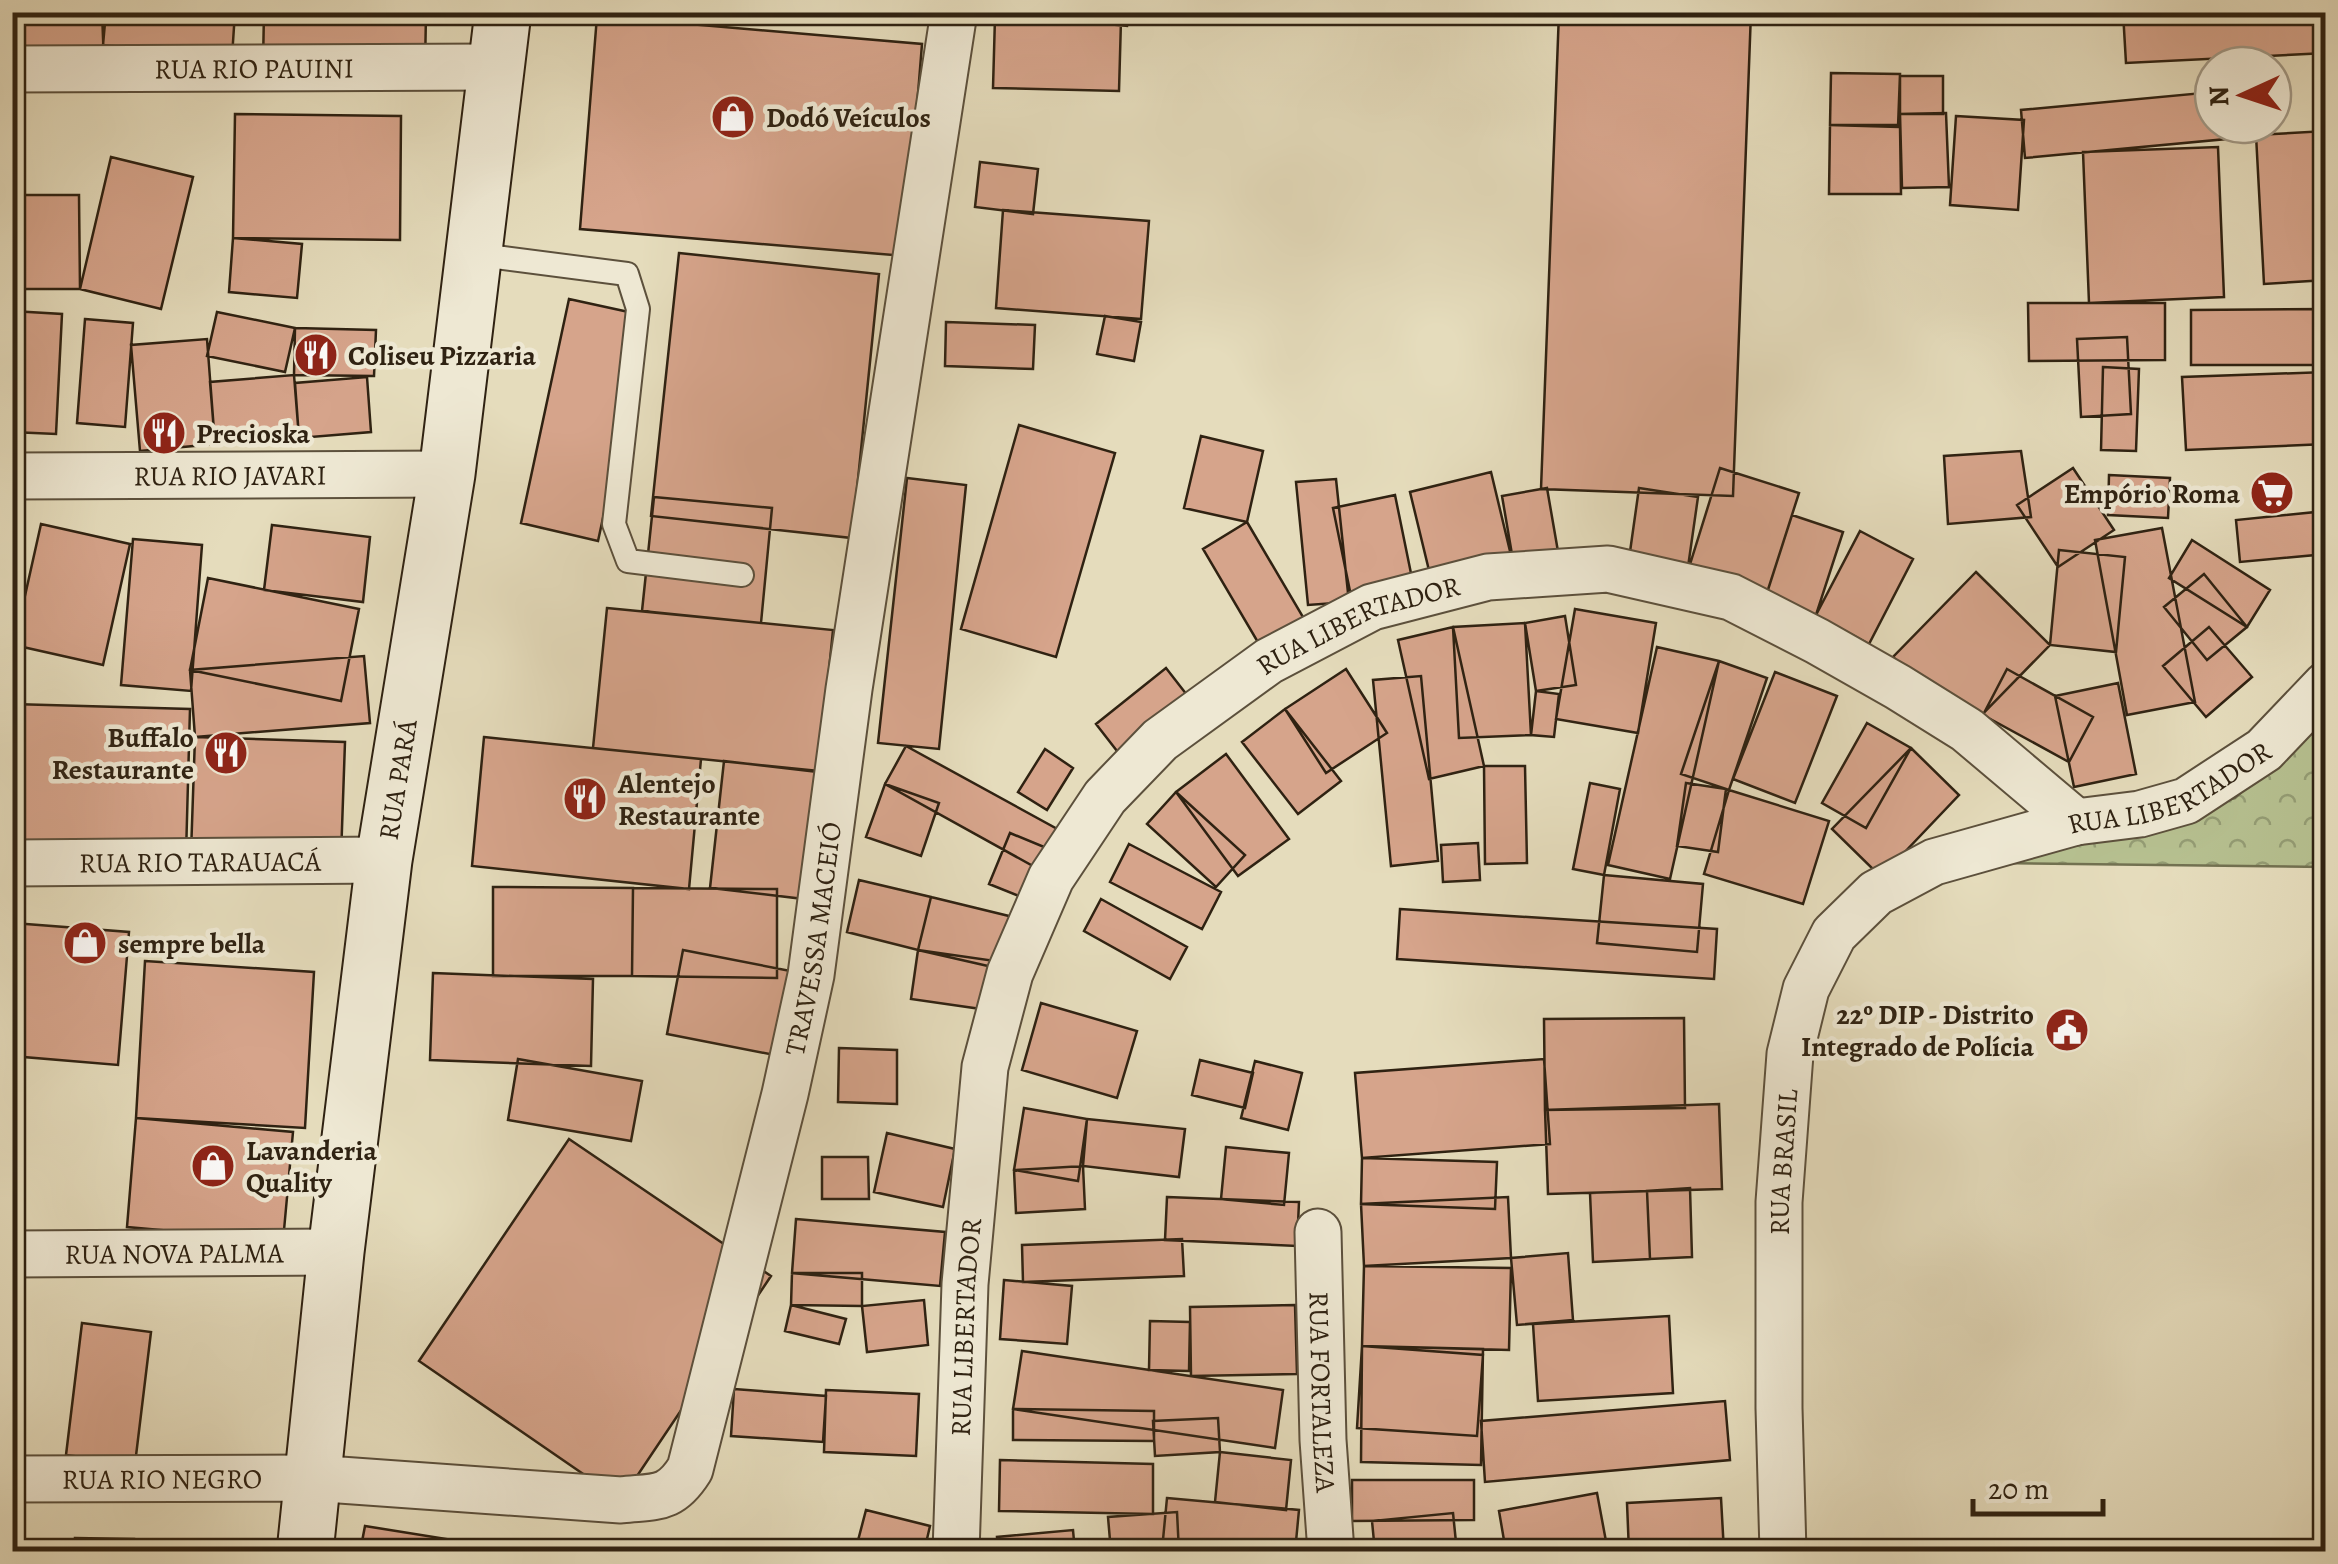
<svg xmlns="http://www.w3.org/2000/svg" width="2338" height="1564" font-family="Alegreya,serif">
<defs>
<pattern id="forest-crowns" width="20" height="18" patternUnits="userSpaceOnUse" patternTransform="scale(2.5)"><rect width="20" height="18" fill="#b6c090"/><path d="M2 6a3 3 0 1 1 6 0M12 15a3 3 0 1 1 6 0" fill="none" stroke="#949c74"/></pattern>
</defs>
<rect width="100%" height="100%" fill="#e5dcbc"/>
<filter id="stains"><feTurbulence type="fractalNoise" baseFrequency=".002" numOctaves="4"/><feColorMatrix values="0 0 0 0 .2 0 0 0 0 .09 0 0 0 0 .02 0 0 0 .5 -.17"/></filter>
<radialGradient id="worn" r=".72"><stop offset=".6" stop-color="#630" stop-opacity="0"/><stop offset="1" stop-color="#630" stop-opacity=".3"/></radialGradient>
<path fill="url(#forest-crowns)" stroke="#727151" stroke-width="2.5" d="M2325,714V867L1996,863L2235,798Z"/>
<path fill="#d6a48b" stroke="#2f2212" stroke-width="2.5" d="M12,12H102L104,63L12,66Z
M106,12H235L232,57L103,45Z
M264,12L426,13L425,68L263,64Z
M996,12H1043V18L995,17Z
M1043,12H1128L1127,26L1043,18Z
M1559,12H1751L1733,496L1541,489Z
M2123,12H2326V53L2126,63Z
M597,16L922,44L905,256L580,229Z
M995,17L1121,20L1119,91L993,88Z
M1831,73L1900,74L1898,127L1830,125Z
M1900,76H1943V114H1900Z
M2213,92V125H2236L2237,138L2025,158L2021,110Z
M1946,113L1949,187L1902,188L1900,114Z
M235,114L401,116L400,240L233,238Z
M1956,116L2024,120L2018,210L1950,205Z
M1830,125H1900L1901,194H1829Z
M2326,131V280L2264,284L2256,135Z
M2218,147L2224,297L2089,303L2083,152Z
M111,157L193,177L161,309L80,289Z
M980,162L1038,169L1033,214L975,207Z
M12,195H79L80,289H12Z
M1003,210L1149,221L1141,319L996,308Z
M233,238L302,244L297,298L229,292Z
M679,253L879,274L852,538L651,516Z
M569,299L647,316L598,541L521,523Z
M2028,303H2165V360L2029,361Z
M2326,309V365H2191V310Z
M12,311L62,314L56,434L12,432Z
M217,312L295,328L285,372L207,356Z
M1105,316L1141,322L1134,361L1097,354Z
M85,319L133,323L125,427L77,423Z
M946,322L1035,325L1033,369L945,366Z
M295,328L376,330L374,376L294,375Z
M2127,337L2131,414L2081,417L2077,339Z
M207,339L215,444L140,451L131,345Z
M2103,367L2139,369L2136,451L2101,450Z
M2326,372V444L2186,450L2182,377Z
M294,375L299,438L215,444L210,382Z
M367,377L371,432L299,438L295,383Z
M1019,425L1115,453L1056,657L961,629Z
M1201,436L1263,451L1247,522L1184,508Z
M2021,451L2031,517L1948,524L1944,456Z
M1720,468L1799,493L1765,599L1687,574Z
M2073,468L2114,530L2058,567L2017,505Z
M1491,472L1515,572L1434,591L1410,492Z
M2109,475L2170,478L2168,518L2108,515Z
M907,478L966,485L939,749L878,743Z
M1336,479L1349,602L1308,605L1296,482Z
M1547,488L1560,563L1515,572L1502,496Z
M1639,488L1698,497L1687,574L1628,566Z
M1395,495L1414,588L1352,601L1333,508Z
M654,497L772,508L761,623L642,611Z
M2326,511V554L2240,562L2236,520Z
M1792,515L1843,532L1816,615L1765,599Z
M1247,522L1313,634L1269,661L1203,549Z
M41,524L130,544L103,665L14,645Z
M272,525L370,537L363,602L264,590Z
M2162,528L2195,702L2127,715L2095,540Z
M1860,531L1913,559L1869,644L1816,615Z
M133,539L202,545L191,691L121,685Z
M2192,540L2270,590L2247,627L2169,578Z
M2059,550L2125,557L2116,652L2050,645Z
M1976,572L2050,645L1967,730L1893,657Z
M2204,574L2247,627L2207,660L2164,607Z
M208,578L359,609L341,701L190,670Z
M607,608L833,630L819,771L593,748Z
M1575,609L1656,623L1638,733L1556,719Z
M1565,616L1576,685L1536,691L1525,623Z
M1525,623L1531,735L1459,738L1453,627Z
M1453,627L1484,766L1429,779L1398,640Z
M2209,627L2252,677L2206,717L2163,666Z
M1657,647L1719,661L1670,879L1608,865Z
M364,656L370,723L195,737L190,670Z
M1719,661L1767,678L1729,790L1681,774Z
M1166,668L1194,704L1124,760L1096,724Z
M1346,669L1387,733L1326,773L1285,709Z
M2007,669L2093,717L2069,762L1983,715Z
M1775,672L1837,696L1795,803L1733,779Z
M1421,676L1438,861L1391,866L1373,680Z
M2118,683L2136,774L2074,787L2055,696Z
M1536,691L1559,694L1554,737L1531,735Z
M12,704L190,709L186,855L12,851Z
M1285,709L1341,781L1298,814L1242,742Z
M1867,723L1911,748L1866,828L1822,803Z
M195,737L345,742L341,857L191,853Z
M484,737L701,759L689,889L472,866Z
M906,746L1081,842L1060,881L885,784Z
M1911,748L1959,795L1881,877L1832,829Z
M1045,749L1073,768L1047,810L1018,792Z
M1226,754L1289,839L1238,876L1176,792Z
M724,761L818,772L804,899L710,888Z
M1484,766H1525L1527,863L1485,864Z
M1590,783L1620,789L1604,875L1573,869Z
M1686,783L1726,789L1718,852L1677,846Z
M885,784L939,803L921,856L866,837Z
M1729,790L1829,821L1803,904L1704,874Z
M1176,792L1245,855L1216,887L1147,824Z
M1010,833L1061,854L1041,905L989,884Z
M1478,843L1480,880L1443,882L1441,845Z
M1129,844L1221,892L1202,929L1110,882Z
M1604,875L1703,884L1697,952L1597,943Z
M859,880L931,897L918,950L847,932Z
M493,887L633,888L632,976H493Z
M633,888L777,889V978L632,976Z
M931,897L1013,917L1001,969L918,950Z
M1101,899L1187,947L1170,979L1084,931Z
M1400,909L1717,929L1714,979L1397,959Z
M13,923L129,932L118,1065L12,1056Z
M683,950L811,975L795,1059L667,1034Z
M918,950L1002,962L995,1011L911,999Z
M145,961L314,972L305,1128L136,1118Z
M433,973L593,979L591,1066L430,1060Z
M1041,1003L1137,1031L1117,1098L1022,1070Z
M1684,1018L1685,1108L1545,1110L1544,1019Z
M839,1048L897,1050V1104L838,1102Z
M518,1059L642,1081L631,1141L508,1120Z
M1544,1059L1550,1144L1362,1158L1355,1073Z
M1200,1060L1253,1073L1245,1108L1192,1095Z
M1255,1061L1302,1073L1288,1130L1241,1118Z
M1719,1104L1722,1189L1548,1194L1545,1110Z
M1024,1108L1087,1119L1078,1181L1014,1170Z
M136,1118L293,1132L283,1241L127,1227Z
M1087,1119L1185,1129L1179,1177L1083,1166Z
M887,1133L955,1149L943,1207L874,1192Z
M569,1139L771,1276L621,1500L419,1361Z
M1226,1147L1289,1153L1284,1205L1221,1199Z
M822,1157H868L869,1199H822Z
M1362,1158L1497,1162L1495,1209L1361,1204Z
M1083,1166L1085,1209L1016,1213L1014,1170Z
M1690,1188L1692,1257L1650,1259L1647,1191Z
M1647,1191L1650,1259L1593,1262L1590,1193Z
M1167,1197L1299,1202L1297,1246L1165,1240Z
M1508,1197L1511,1258L1364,1266L1361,1204Z
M796,1219L945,1232L940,1286L792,1273Z
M1182,1239L1184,1276L1023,1282L1022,1245Z
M1568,1253L1573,1320L1517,1325L1511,1258Z
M1364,1266L1511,1268L1509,1350L1362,1346Z
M792,1273H862V1306L791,1305Z
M1004,1280L1072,1286L1067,1344L1000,1339Z
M924,1300L928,1345L867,1352L862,1306Z
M791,1305L846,1319L839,1344L785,1331Z
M1295,1305L1297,1374L1191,1376L1190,1307Z
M1669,1316L1673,1393L1538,1401L1533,1324Z
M1150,1321L1190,1322L1189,1371L1149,1370Z
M82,1323L151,1332L135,1464L66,1455Z
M12,1324H21L14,1458H12Z
M1362,1346L1483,1349L1481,1465L1361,1462Z
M1362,1346L1483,1355L1477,1436L1357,1428Z
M1022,1351L1283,1390L1275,1448L1013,1409Z
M734,1389L826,1396L823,1442L731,1436Z
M826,1390L919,1394L916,1456L824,1452Z
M1725,1401L1730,1460L1485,1482L1481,1421Z
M1013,1409L1154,1411V1441L1013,1440Z
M1218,1418L1220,1452L1155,1456L1153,1421Z
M1220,1452L1291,1460L1286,1510L1215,1502Z
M1000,1460L1153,1464V1514L999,1511Z
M1352,1480H1474V1520L1352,1521Z
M1597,1493L1608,1552H1506L1499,1511Z
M1167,1498L1299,1510L1295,1552L1162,1550Z
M1721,1498L1724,1552H1629L1627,1503Z
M866,1510L930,1526L924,1552H855Z
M1177,1512L1179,1552H1111L1108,1517Z
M1453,1513L1457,1552H1375L1372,1521Z
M365,1526L527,1552H360Z
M1073,1530L1075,1552H998L997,1537Z
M75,1538L134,1539V1552H75Z
M1202,1546L1293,1551V1552H1202Z"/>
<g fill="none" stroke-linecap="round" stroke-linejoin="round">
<defs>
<path id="lane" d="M473,254L627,274L638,309L614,524L628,561L742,575"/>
<g id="street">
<path id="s1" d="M12,69L495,67"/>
<path id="s2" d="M12,476L447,474"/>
<path id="s3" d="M12,863L384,860"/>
<path id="s4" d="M1318,1232L1323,1440L1331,1552"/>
<path id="s5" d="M12,1254L336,1252"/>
<path id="s6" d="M12,1479L312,1478L621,1500C656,1496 670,1501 690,1469L785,1094L811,975L849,689L954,12"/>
<path id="s7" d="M956,1552L965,1284L985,1067L1010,973L1051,878L1105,797L1160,740L1269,661L1372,607L1488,577L1608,569L1731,597L1817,641L1898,687L1967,730L2076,822"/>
<path id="s8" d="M1783,1552L1779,1408V1202L1790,1054L1806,989L1834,934L1876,893L1934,862L2076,822L2140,814L2186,801L2264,750L2326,685"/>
</g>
<g id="secondary">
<path id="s9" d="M305,1552L336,1252L384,860L447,474L503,12"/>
</g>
</defs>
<use href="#lane" stroke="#5c503c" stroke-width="26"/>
<use href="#street" stroke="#5c503c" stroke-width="49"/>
<use href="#secondary" stroke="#2f2212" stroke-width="59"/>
<use href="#lane" stroke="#eee8d3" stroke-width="22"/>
<use href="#street" stroke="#eee8d3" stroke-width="45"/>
<use href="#secondary" stroke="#eee8d3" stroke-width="55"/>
</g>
<defs>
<symbol id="shop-disc" viewBox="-11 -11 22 22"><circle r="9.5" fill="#8f2418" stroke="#eee8d3"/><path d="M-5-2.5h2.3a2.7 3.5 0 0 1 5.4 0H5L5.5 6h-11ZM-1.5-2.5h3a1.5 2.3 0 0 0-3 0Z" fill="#fff"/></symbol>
<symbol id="restaurant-disc" viewBox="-11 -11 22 22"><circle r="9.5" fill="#8f2418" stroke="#eee8d3"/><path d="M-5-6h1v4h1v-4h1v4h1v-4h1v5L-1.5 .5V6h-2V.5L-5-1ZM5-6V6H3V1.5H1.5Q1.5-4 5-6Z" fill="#fff"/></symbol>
<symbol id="supermarket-disc" viewBox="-11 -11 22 22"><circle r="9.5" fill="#8f2418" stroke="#eee8d3"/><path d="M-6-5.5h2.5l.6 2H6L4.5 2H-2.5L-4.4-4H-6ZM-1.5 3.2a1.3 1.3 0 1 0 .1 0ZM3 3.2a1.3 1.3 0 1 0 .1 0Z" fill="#fff"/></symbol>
<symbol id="civic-disc" viewBox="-11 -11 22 22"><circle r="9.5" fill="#8f2418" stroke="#eee8d3"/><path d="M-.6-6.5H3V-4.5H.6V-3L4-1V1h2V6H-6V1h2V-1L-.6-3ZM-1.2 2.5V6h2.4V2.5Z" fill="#fff"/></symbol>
</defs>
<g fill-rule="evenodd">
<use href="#shop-disc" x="708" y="92" width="50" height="50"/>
<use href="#restaurant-disc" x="291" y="330" width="50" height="50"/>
<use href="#restaurant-disc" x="139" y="408" width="50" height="50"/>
<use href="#supermarket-disc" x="2247" y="468" width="50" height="50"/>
<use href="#restaurant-disc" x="201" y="728" width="50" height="50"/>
<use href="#restaurant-disc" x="560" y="774" width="50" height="50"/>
<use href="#shop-disc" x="60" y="918" width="50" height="50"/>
<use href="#civic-disc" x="2042" y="1005" width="50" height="50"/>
<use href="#shop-disc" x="188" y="1141" width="50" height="50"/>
</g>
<g text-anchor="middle" stroke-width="9" stroke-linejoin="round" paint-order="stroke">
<g font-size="28" fill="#2f2212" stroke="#eee8d3">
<text dy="10" stroke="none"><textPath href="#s1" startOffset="242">RUA RIO PAUINI</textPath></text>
<text dy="10" stroke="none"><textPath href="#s2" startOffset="218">RUA RIO JAVARI</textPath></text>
<text dy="10" stroke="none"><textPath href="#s7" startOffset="1095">RUA LIBERTADOR</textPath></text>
<text dy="10" stroke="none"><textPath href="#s8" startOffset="1000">RUA LIBERTADOR</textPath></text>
<text dy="10" stroke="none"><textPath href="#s9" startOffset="778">RUA PARÁ</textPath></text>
<text dy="10" stroke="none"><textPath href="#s3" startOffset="188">RUA RIO TARAUACÁ</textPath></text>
<text dy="10" stroke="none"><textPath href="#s6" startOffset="1235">TRAVESSA MACEIÓ</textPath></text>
<text dy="10" stroke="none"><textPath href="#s8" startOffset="390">RUA BRASIL</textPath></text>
<text dy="10" stroke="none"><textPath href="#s5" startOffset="162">RUA NOVA PALMA</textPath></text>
<text dy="10" stroke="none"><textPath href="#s7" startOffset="225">RUA LIBERTADOR</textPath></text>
<text dy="10" stroke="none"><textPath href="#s4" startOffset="160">RUA FORTALEZA</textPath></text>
<text dy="10" stroke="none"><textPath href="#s6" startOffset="150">RUA RIO NEGRO</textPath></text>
</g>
<g font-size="28" font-weight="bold" fill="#2f2212" stroke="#eee8d3" text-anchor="start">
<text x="766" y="127">Dodó Veículos</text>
<text x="348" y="365">Coliseu Pizzaria</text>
<text x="196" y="443">Precioska</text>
<text x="2240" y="503" text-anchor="end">Empório Roma</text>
<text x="194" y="747" text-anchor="end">Buffalo<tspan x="194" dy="32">Restaurante</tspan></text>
<text x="618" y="793">Alentejo<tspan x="618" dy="32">Restaurante</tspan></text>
<text x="118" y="953">sempre bella</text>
<text x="2034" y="1024" text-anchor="end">22º DIP - Distrito<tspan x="2034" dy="32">Integrado de Polícia</tspan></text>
<text x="246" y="1160">Lavanderia<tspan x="246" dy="32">Quality</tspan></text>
</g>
</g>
<rect width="2338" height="1564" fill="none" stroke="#e5dcbc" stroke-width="50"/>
<rect x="15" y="15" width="2308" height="1534" fill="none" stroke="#2f2212" stroke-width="5"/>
<rect x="25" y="25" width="2288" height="1514" fill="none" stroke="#2f2212" stroke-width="2.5"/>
<g transform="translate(2243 95) rotate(267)"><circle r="48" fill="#eee8d3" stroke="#a29986" stroke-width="2.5"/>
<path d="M0-8L18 38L0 25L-18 38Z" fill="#8f2418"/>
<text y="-15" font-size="28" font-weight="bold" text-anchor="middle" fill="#2f2212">N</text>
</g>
<path d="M1973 1499v15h130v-15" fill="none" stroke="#2f2212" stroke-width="5"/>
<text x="1988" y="1499" font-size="30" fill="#2f2212" stroke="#eee8d3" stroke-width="8" paint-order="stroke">20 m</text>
<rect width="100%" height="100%" filter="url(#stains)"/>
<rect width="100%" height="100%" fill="url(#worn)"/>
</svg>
